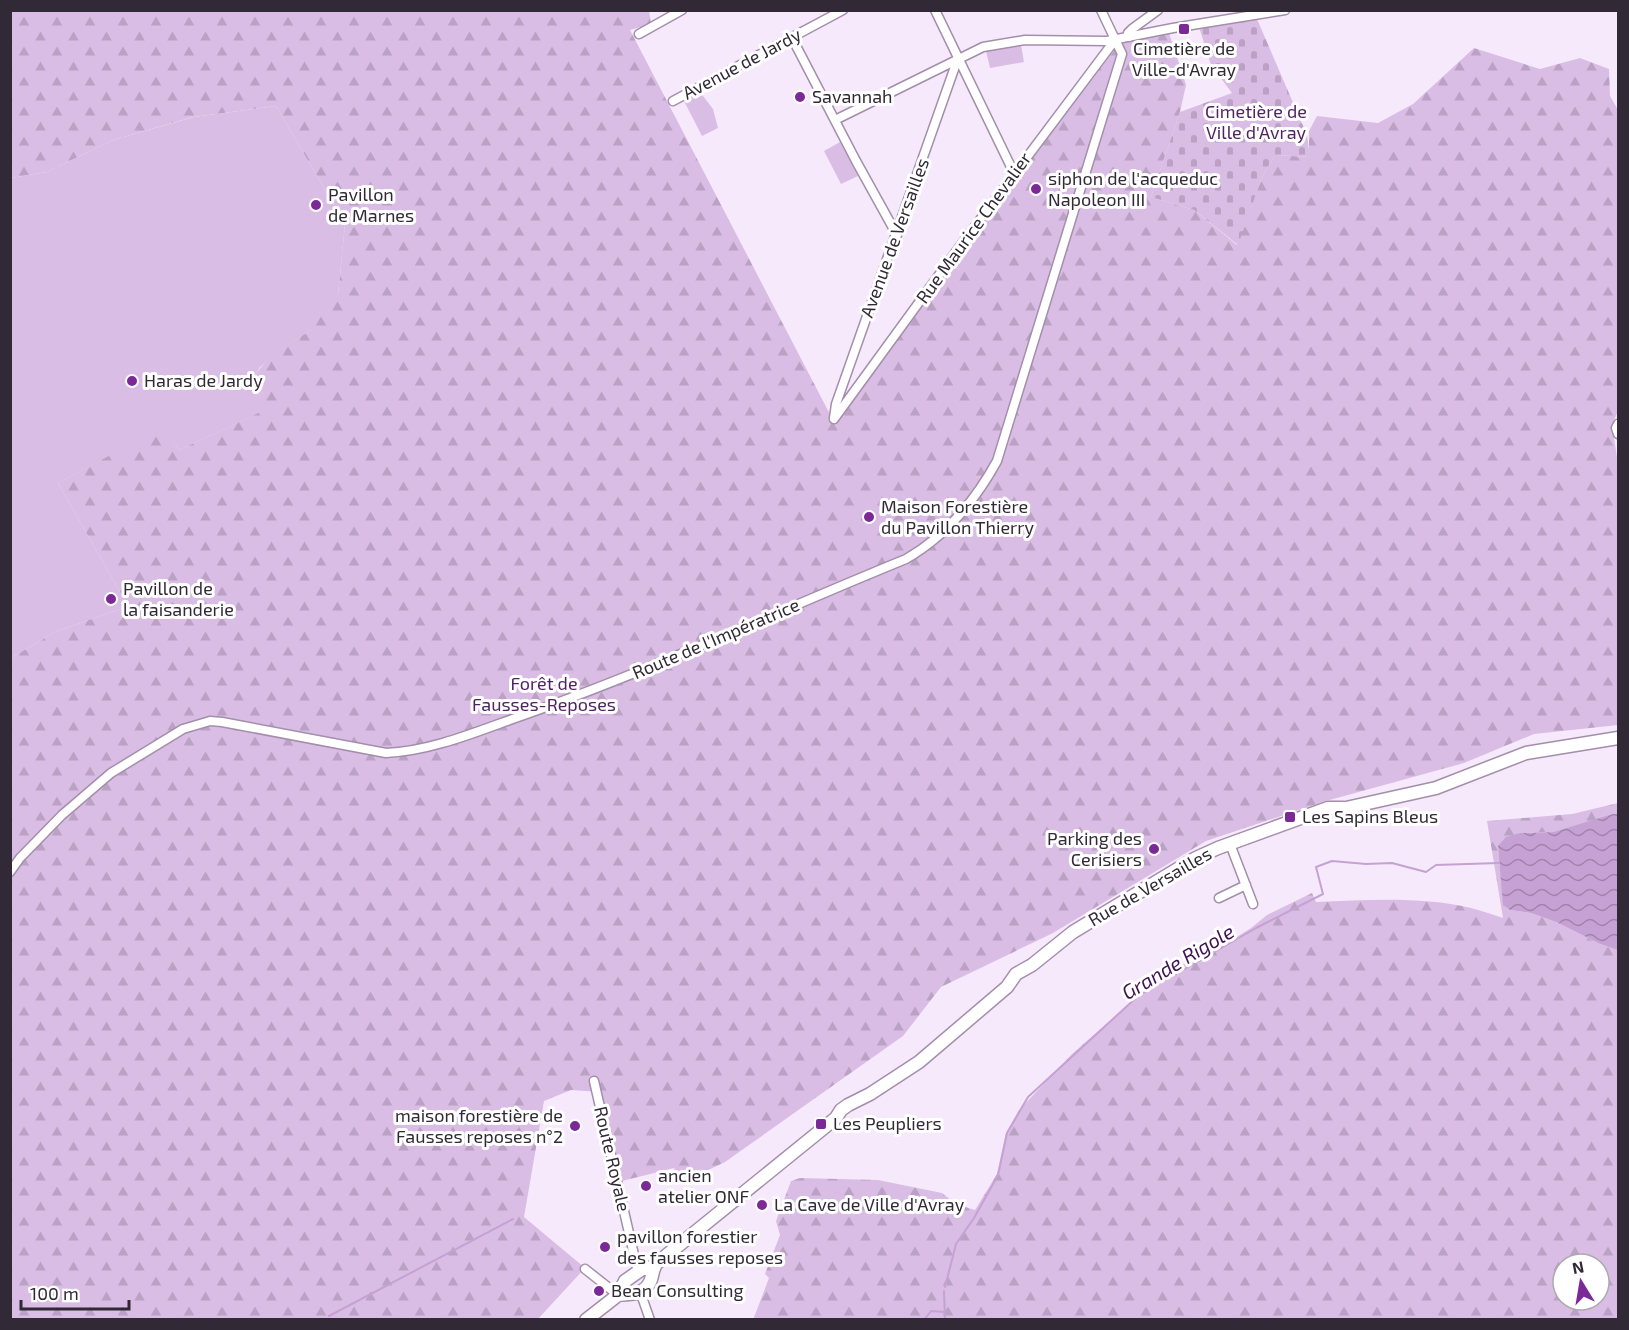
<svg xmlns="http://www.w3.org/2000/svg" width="1629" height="1330" font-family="'Exo 2',sans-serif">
<defs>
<pattern id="forest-firs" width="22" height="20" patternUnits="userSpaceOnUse" patternTransform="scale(1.5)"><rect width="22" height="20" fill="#d9bde4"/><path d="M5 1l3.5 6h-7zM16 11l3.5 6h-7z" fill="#bba2c4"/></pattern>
<pattern id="cemetery-stones" width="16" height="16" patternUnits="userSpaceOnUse" patternTransform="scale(1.5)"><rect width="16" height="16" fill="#d9bde4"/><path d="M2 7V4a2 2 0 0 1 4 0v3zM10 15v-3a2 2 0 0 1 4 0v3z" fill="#bba2c4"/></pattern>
<pattern id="water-waves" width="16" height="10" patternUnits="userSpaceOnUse" patternTransform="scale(1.5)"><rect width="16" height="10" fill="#c6a1d4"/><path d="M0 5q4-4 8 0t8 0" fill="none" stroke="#a183ad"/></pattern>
</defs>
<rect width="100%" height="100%" fill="#f7e9fc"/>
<path fill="#d9bde4" d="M1021,45L1024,62L990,68L986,51Z
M700,92L713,109L718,128L702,136L684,101Z
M276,106L345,224L338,295L313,329L286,346L260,367L254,377L258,393L268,409L179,450L165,427L58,483L128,606L55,632L11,658V178L47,172L113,140L194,117Z
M840,142L858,176L841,184L824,151Z"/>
<path fill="url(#forest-firs)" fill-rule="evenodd" d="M11,11H649L651,24L630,30L834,422L1058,122L1120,43L1169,33L1186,85L1180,112L1151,197L1194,210L1237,245L1262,177L1275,155L1309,157V131L1317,116L1378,123L1413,104L1474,48L1540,69L1580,58L1609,69L1610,96L1618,110V411L1612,425L1618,464V725L1534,734L1464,763L1326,801L1206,841L1053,933L941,987L903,1036L725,1162L679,1184L674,1168L622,1181L600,1092L571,1090L544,1101L524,1217L585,1268L538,1319H11V658L55,632L128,606L58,483L165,426L179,450L267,409L258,393L254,377C266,356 292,342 313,329L310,322L338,295L345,224L276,106L193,117L113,140L47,172L11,178Z
M1618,803V814L1553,832L1520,833L1498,847L1504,905L1510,910L1531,913L1556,922L1600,944L1618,950V1319L753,1320L769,1278L765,1274L780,1235L776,1221L791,1181L800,1178L878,1180L942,1193L956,1204L975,1210L997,1174L1006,1133L1019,1110L1072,1054L1137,997L1219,939L1224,945L1251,928L1267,915L1312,893L1316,902C1367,900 1421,896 1471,908C1482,911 1492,914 1503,918L1487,821L1572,814ZM1563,1264H1599V1300H1563Z"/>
<path fill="url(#cemetery-stones)" d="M1257,19L1307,135L1310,157L1275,155L1262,177L1238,245L1194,210L1151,197L1180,112L1232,93L1211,65L1199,27Z"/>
<path fill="url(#water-waves)" d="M1613,814H1618V950L1600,944L1556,922L1531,913L1510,910L1503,905L1498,846L1506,837L1520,833L1553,832Z"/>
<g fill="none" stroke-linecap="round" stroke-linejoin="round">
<path stroke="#c6a1d4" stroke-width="2" d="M945,1287L956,1244L974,1218L998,1175L1007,1133L1028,1097L1138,996L1256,928L1323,894L1316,867L1332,861L1366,864L1392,863L1426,872L1436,865L1499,863
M944,1291L945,1320
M329,1316L513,1219
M924,1320L931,1311L945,1312"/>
<defs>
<path id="street" d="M935,10L1014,173
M639,34L682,10
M1129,37L1128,33L1132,29L1158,10
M792,38L856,161L897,235
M673,101L843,10
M835,120L983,47L1025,40L1107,41L1173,28L1285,10
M834,418L836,404L958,58
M834,419L955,253L1115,40
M1618,424L1616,428L1618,434
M1230,844L1253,904
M10,872L20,858L62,815L111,773L183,729L210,721L222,722L386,753C432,751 478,731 521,716C652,670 778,611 906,559C946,536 975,501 997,461L1122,54L1101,10
M1219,898L1246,885
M594,1081L638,1272
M585,1269L618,1295
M644,1289L642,1297L650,1320"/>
<path id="secondary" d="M1337,810L1436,788L1526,753L1618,738
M618,1295C630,1293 643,1296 650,1282C653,1276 652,1269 657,1263L836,1118L841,1110L848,1105L870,1094L919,1062L1007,987L1016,974L1032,965L1073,932L1196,858L1218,848L1328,808H1343
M586,1320L618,1295L625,1281L642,1269L654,1267"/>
</defs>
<use href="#street" stroke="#a38eab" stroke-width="11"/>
<use href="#secondary" stroke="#a38eab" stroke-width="15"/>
<use href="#street" stroke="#fff" stroke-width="8"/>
<use href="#secondary" stroke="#fff" stroke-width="12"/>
</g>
<g fill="#7c2998" stroke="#fff" stroke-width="2">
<rect x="1178" y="23" width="12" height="12" rx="3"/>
<circle cx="800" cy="97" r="6"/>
<circle cx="1036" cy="189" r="6"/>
<circle cx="316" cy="205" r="6"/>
<circle cx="132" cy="381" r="6"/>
<circle cx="869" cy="517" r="6"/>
<circle cx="111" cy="599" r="6"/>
<rect x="1284" y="811" width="12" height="12" rx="3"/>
<circle cx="1154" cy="849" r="6"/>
<rect x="815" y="1118" width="12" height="12" rx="3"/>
<circle cx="575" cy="1126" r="6"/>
<circle cx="646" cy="1186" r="6"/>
<circle cx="762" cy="1205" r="6"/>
<circle cx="605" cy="1247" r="6"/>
<circle cx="599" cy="1291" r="6"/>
</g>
<g text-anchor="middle" stroke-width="6" stroke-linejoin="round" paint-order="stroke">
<g font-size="18" fill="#312935" stroke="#fff" text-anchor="start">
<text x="1184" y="55" text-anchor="middle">Cimetière de<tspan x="1184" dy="21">Ville-d'Avray</tspan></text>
<text x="812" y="103">Savannah</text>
<text x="1048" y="185">siphon de l'acqueduc<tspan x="1048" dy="21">Napoleon III</tspan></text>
<text x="328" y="201">Pavillon<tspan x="328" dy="21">de Marnes</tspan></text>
<text x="144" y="387">Haras de Jardy</text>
<text x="881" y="513">Maison Forestière<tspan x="881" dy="21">du Pavillon Thierry</tspan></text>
<text x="123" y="595">Pavillon de<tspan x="123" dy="21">la faisanderie</tspan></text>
<text x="1302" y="823">Les Sapins Bleus</text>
<text x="1142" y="845" text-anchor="end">Parking des<tspan x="1142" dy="21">Cerisiers</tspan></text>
<text x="563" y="1122" text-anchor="end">maison forestière de<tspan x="563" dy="21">Fausses reposes n°2</tspan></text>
<text x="833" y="1130">Les Peupliers</text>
<text x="658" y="1182">ancien<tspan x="658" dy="21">atelier ONF</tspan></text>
<text x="774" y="1211">La Cave de Ville d'Avray</text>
<text x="617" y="1243">pavillon forestier<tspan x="617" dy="21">des fausses reposes</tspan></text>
<text x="611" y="1297">Bean Consulting</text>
</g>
<g font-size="18" fill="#312935" stroke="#fff">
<text transform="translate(742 64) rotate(-28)" y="6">Avenue de Jardy</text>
<text transform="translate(974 228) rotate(-54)" y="6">Rue Maurice Chevalier</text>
<text transform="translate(895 238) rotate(-70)" y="6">Avenue de Versailles</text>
<text transform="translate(716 639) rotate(-23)" y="6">Route de l'Impératrice</text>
<text transform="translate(1150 887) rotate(-30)" y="6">Rue de Versailles</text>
<text transform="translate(612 1159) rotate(77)" y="6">Route Royale</text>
</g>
<g font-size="18" fill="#502260" stroke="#fff">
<text x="1256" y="118">Cimetière de<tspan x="1256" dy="21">Ville d'Avray</tspan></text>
<text x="544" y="690">Forêt de<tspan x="544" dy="21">Fausses-Reposes</tspan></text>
</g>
<g font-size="20" font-style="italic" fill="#40114f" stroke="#fff">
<text transform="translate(1178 962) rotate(-31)" y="7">Grande Rigole</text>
</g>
</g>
<rect width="1629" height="1330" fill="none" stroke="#312935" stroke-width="24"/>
<g transform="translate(1581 1282) rotate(349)"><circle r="28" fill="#ffffff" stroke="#ada9ae" stroke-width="1.5"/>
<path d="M0-4.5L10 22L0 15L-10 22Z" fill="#7c2998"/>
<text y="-9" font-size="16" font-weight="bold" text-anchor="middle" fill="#312935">N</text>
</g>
<path d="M21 1300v9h108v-9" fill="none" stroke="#312935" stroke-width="3"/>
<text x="30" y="1300" font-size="18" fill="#312935" stroke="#ffffff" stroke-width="4.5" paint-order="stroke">100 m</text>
</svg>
